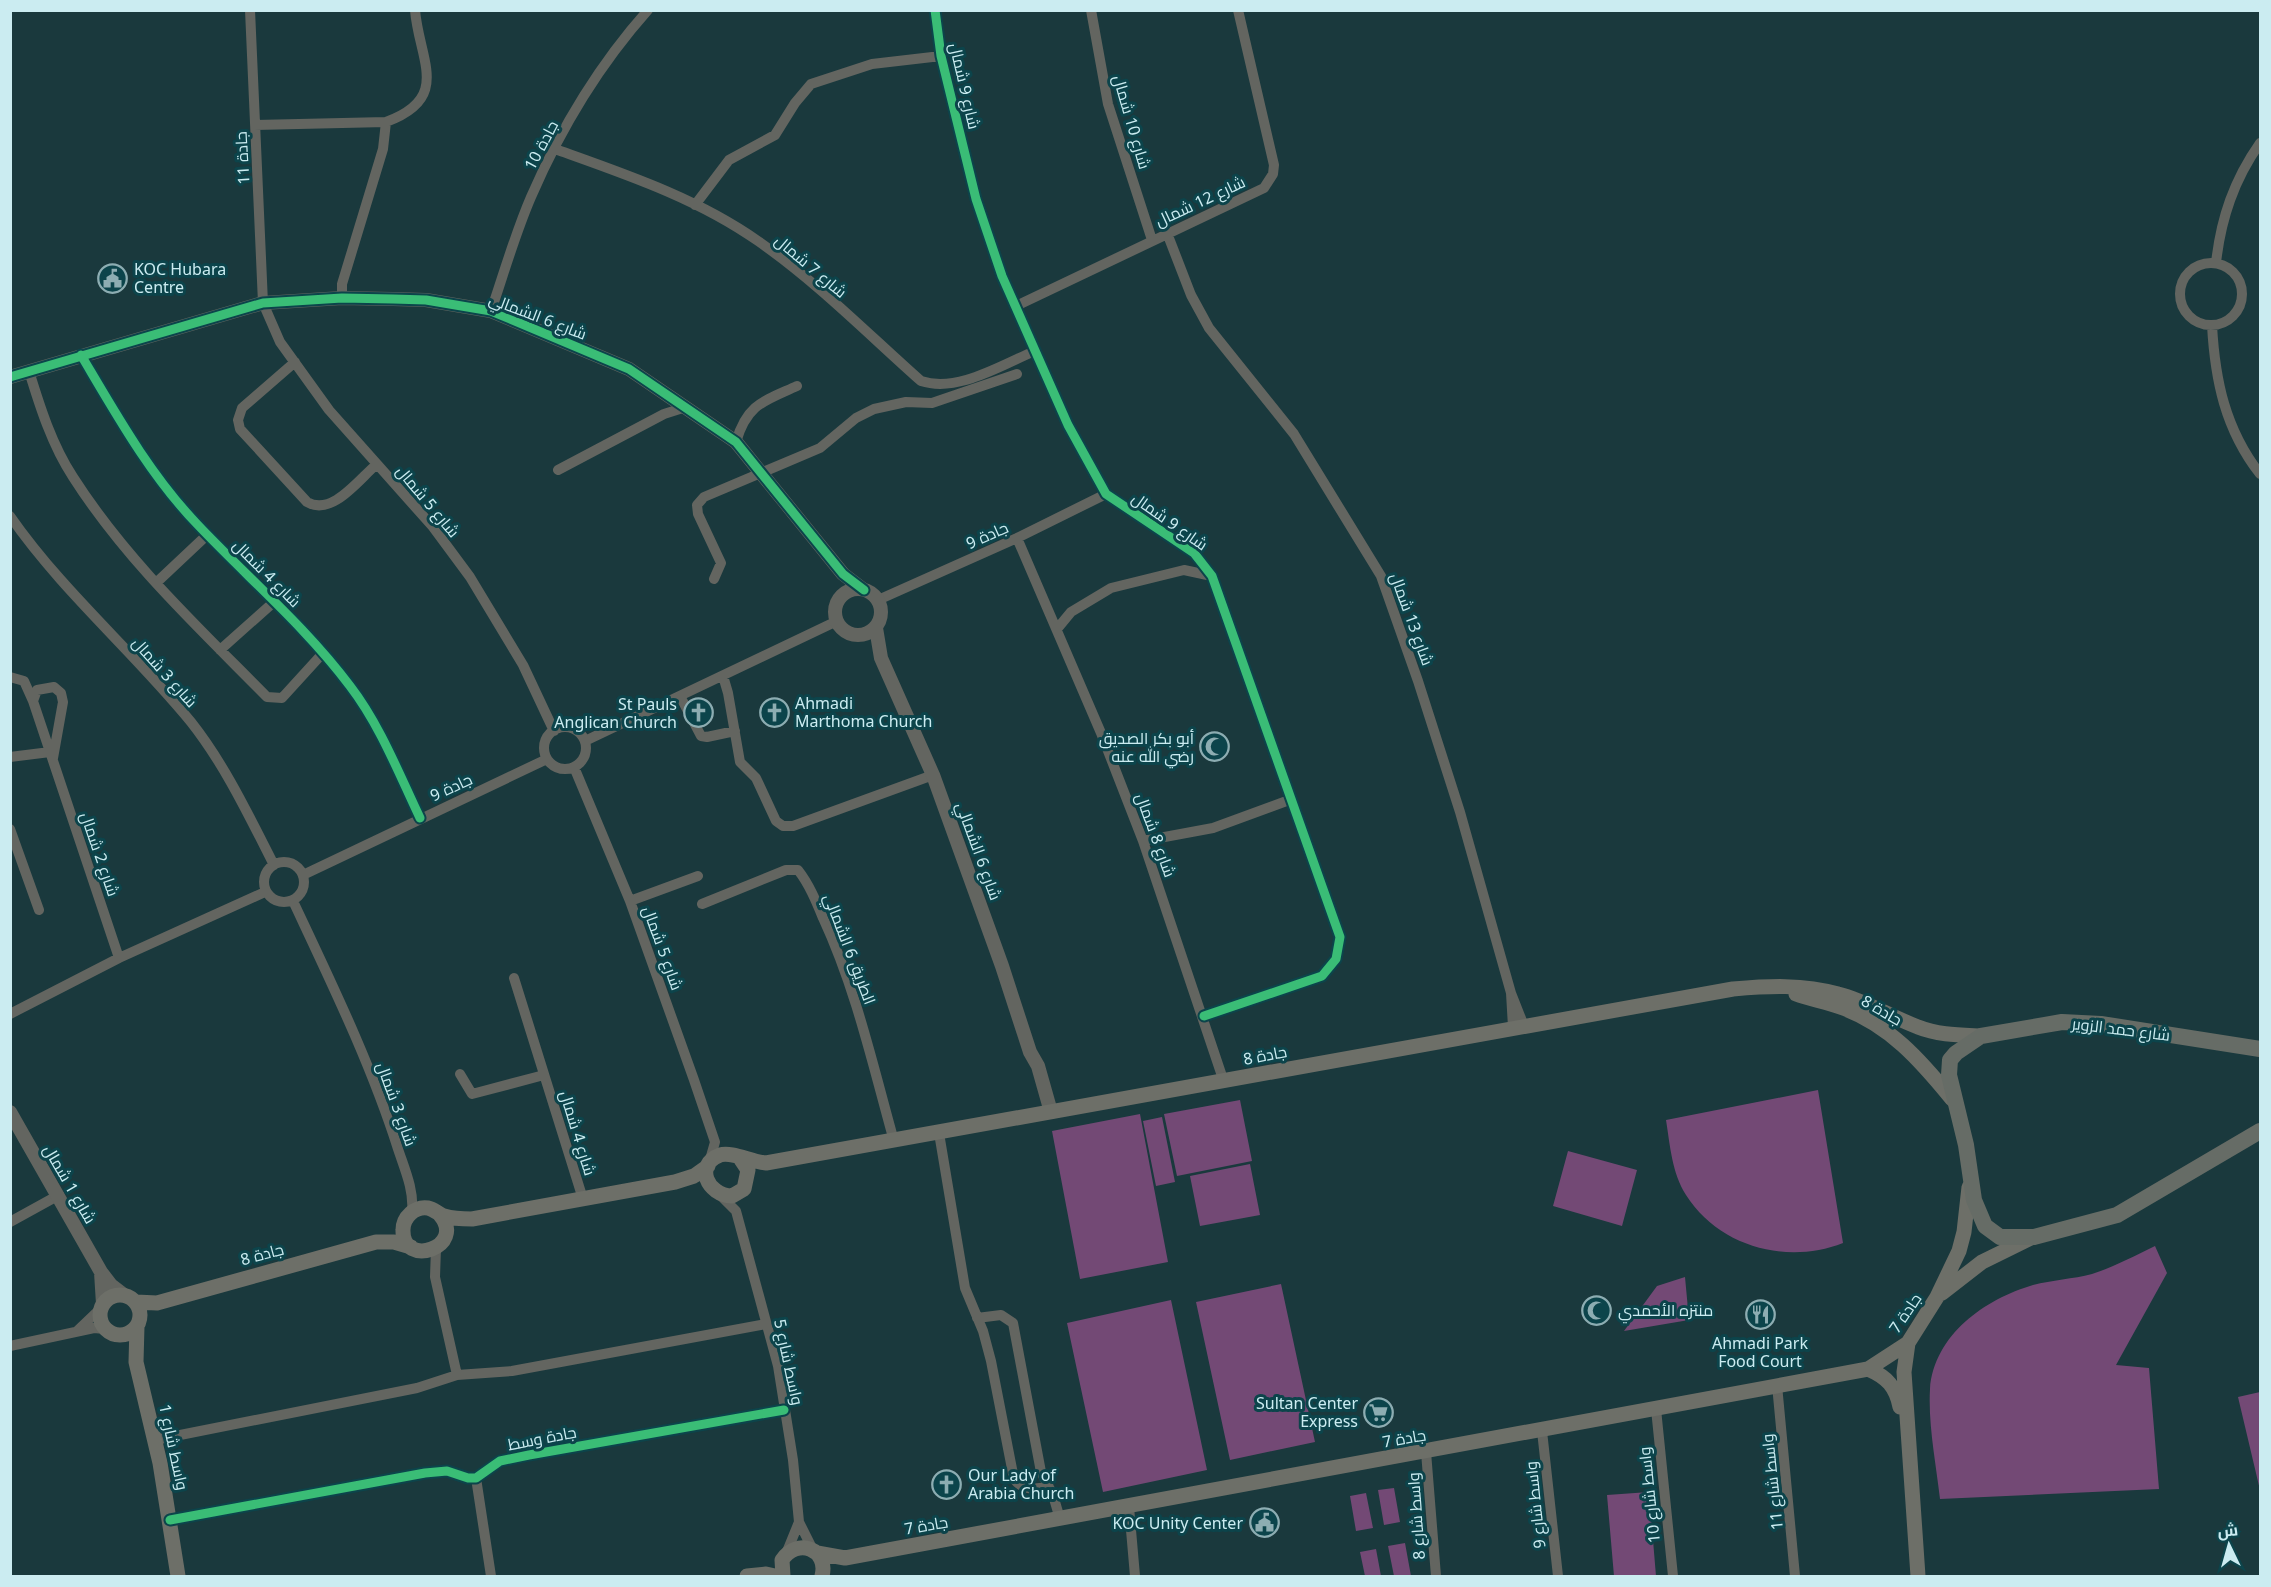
<svg xmlns="http://www.w3.org/2000/svg" width="2271" height="1587" font-family="'Noto Sans',Cairo,sans-serif">
<rect width="100%" height="100%" fill="#1a393d"/>
<path fill="#734975" d="M1818,1090L1843,1243C1787,1265 1719,1247 1686,1195C1672,1173 1670,1145 1666,1120Z
M1240,1100L1252,1161L1177,1176L1164,1114Z
M1140,1114L1168,1262L1080,1279L1052,1131Z
M1162,1117L1175,1182L1156,1186L1143,1121Z
M1568,1151L1637,1170L1622,1226L1553,1206Z
M1250,1164L1260,1215L1200,1226L1190,1176Z
M2155,1246L2167,1273L2116,1365L2149,1368L2159,1489L1940,1499C1936,1463 1928,1425 1930,1389C1934,1335 1985,1299 2033,1285C2052,1280 2073,1279 2092,1274C2114,1267 2134,1256 2155,1246Z
M1685,1277L1689,1320L1624,1331L1657,1286Z
M1281,1284L1315,1442L1230,1460L1196,1302Z
M1171,1300L1207,1470L1103,1492L1067,1323Z
M2260,1392V1490L2238,1397Z
M1394,1488L1400,1522L1384,1525L1378,1490Z
M1649,1492L1656,1576H1614L1607,1495Z
M1366,1493L1373,1528L1356,1531L1350,1496Z
M1405,1543L1411,1576H1394L1388,1546Z
M1376,1549L1381,1576H1365L1360,1552Z"/>
<g fill="none" stroke-linecap="round" stroke-linejoin="round">
<path stroke="#636560" stroke-width="10" d="M250,10L263,303L280,342L329,410L433,527L470,577L523,665L554,731
M935,10L941,56L976,199L1002,276L1068,425L1106,494L1194,553L1212,576L1340,937L1336,959L1322,976L1204,1016
M1091,10L1108,104L1152,240
M255,125L386,122C452,98 419,60 415,10
M555,149C625,174 697,198 758,241C817,282 868,334 921,381C958,393 1001,365 1035,351
M695,205L729,160L775,135L795,103L811,84L872,64L941,56
M1167,233L1191,295L1209,328L1294,434L1381,576L1418,681L1460,812L1511,993L1524,1026
M2180 294a31 31 0 1 1 62 0a31 31 0 1 1-62 0Z
M2216,263C2221,218 2234,180 2260,143
M342,298V284L383,149L386,122
M1016,306L1264,188L1273,174L1274,165L1238,10
M491,311C504,273 515,234 531,197C560,130 599,65 648,10
M2212,325C2215,380 2225,429 2260,474
M81,355C116,414 150,475 197,524C248,578 305,626 350,686C380,725 399,774 420,818
M295,362L242,408L238,420L240,429L307,502C332,517 359,479 377,464
M29,371C40,407 52,445 73,477C126,560 198,627 267,697L282,698L323,653
M736,442C747,404 764,401 797,386
M558,470L664,414L686,407
M10,516C63,592 133,651 191,722C225,765 249,816 274,865
M1017,538L1101,733L1143,841L1224,1082
M714,579L721,563L698,514L697,505L704,497L820,448L856,418L874,409L906,402L932,403L1017,374
M156,583L207,535
M878,600L1017,538L1106,494
M1057,629L1071,612L1111,588L1184,570L1212,576
M220,650L275,601
M723,676L728,693L740,762L756,778L776,821L783,826H793L933,775
M10,677L24,681L33,701L119,958
M680,696L701,736L707,737L735,731
M33,701L37,690L54,687L61,693L63,702L53,758
M544 748a21 21 0 1 1 42 0a21 21 0 1 1-42 0Z
M585,741L837,621
M10,757L50,752
M574,767L630,901L694,1080L715,1142L709,1163
M10,829L39,910
M1143,841L1213,828L1292,799
M264 882a20 20 0 1 1 40 0a20 20 0 1 1-40 0Z
M303,875L547,759
M293,901C331,982 371,1064 398,1149C405,1170 414,1190 412,1211
M630,901L698,876
M702,904L786,870H798C809,884 816,901 823,918C856,989 873,1066 894,1141
M514,978L583,1199
M1511,993L1513,1027
M10,1014L119,958L265,892
M460,1074L472,1094L544,1075
M939,1133L965,1288L983,1331L991,1361L1014,1479C1023,1492 1035,1488 1049,1487
M721,1196L736,1211L778,1366L793,1460L799,1522L813,1550
M10,1222L59,1195
M436,1248L435,1277L457,1375
M977,1318L1001,1315L1013,1323L1041,1472L1053,1495L1060,1519
M77,1331L100,1309
M10,1346L94,1328L105,1329
M1777,1385L1795,1576
M1656,1409L1673,1576
M1542,1431L1558,1576
M155,1440L417,1388L457,1375L512,1371L766,1324
M1426,1452L1436,1576
M476,1478L491,1576
M1129,1507L1135,1576
M170,1520L425,1473L447,1471L468,1478H476L500,1461L529,1455L784,1410
M786,1554L799,1522"/>
<path stroke="#636560" stroke-width="14" d="M10,377L263,303L342,298L393,299L426,300L491,311L629,369L736,442L843,574L864,590
M835 612a23 23 0 1 1 46 0a23 23 0 1 1-46 0Z
M876,628L881,658L933,775L1002,966L1030,1052L1038,1066L1051,1112
M10,1112L101,1272L111,1285L124,1295
M101,1272L103,1304"/>
<path stroke="#6d6f68" stroke-width="15" d="M1796,994C1810,999 1826,1002 1840,1007C1889,1024 1921,1061 1952,1099
M740,1158L748,1170L744,1189L732,1196C707,1195 694,1165 720,1155C731,1151 752,1162 766,1163L1733,989C1768,986 1803,984 1838,994C1866,1001 1891,1017 1918,1027C1938,1035 1960,1035 1981,1036
M440,1215C467,1247 402,1269 403,1230C403,1217 415,1206 428,1208C434,1209 438,1214 444,1216C454,1219 462,1219 472,1219L675,1182L694,1176L708,1166
M1942,1293L1982,1262L2033,1237
M100 1315a20 20 0 1 1 40 0a20 20 0 1 1-40 0Z
M136,1302L157,1303L376,1242H394L411,1247
M137,1326L136,1362L160,1463L178,1576
M1908,1343L1904,1372L1918,1576
M1868,1369C1887,1377 1896,1387 1900,1407
M817,1553L845,1558L1868,1369L1908,1343L1937,1297L1959,1251L1964,1232L1969,1187
M747,1576L766,1574L775,1576
M783,1576L782,1560C797,1537 829,1549 822,1576"/>
<path stroke="#666c66" stroke-width="16" d="M2260,1049L2101,1024L2062,1022L1981,1036L1956,1053L1950,1060L1949,1075L1966,1145L1974,1200L1985,1226L2000,1237H2034L2117,1215L2260,1131"/>
<defs>
<path id="cycleway" d="M935,10L941,56L976,199L1002,276L1068,425L1106,494L1194,553L1212,576L1340,937L1336,959L1322,976L1204,1016
M81,355C116,414 150,475 197,524C248,578 305,626 350,686C380,725 399,774 420,818
M10,377L263,303L342,298L393,299L426,300L491,311L629,369L736,442L843,574L864,590
M170,1520L425,1473L447,1471L468,1478H476L500,1461L529,1455L784,1410"/>
</defs>
<use href="#cycleway" stroke="#0c444b" stroke-width="13"/>
<use href="#cycleway" stroke="#3abd76" stroke-width="9"/>
</g>
<defs>
<symbol id="civic-ring" viewBox="-11 -11 22 22"><circle r="9.5" fill="#0c444b" stroke="#8dadb2" stroke-width="1.5"/><path d="M-.6-6.5H3V-4.5H.6V-3L4-1V1h2V6H-6V1h2V-1L-.6-3ZM-1.2 2.5V6h2.4V2.5Z" fill="#8dadb2"/></symbol>
<symbol id="church-ring" viewBox="-11 -11 22 22"><circle r="9.5" fill="#0c444b" stroke="#8dadb2" stroke-width="1.5"/><path d="M-1.2-6h2.4v3.5h3.3v2.4h-3.3V6h-2.4V-.1h-3.3v-2.4h3.3Z" fill="#8dadb2"/></symbol>
<symbol id="mosque-ring" viewBox="-11 -11 22 22"><circle r="9.5" fill="#0c444b" stroke="#8dadb2" stroke-width="1.5"/><path d="M3.5-4.9A6 6 0 1 0 3.5 4.9A5 5 0 1 1 3.5-4.9Z" fill="#8dadb2"/></symbol>
<symbol id="restaurant-ring" viewBox="-11 -11 22 22"><circle r="9.5" fill="#0c444b" stroke="#8dadb2" stroke-width="1.5"/><path d="M-5-6h1v4h1v-4h1v4h1v-4h1v5L-1.5 .5V6h-2V.5L-5-1ZM5-6V6H3V1.5H1.5Q1.5-4 5-6Z" fill="#8dadb2"/></symbol>
<symbol id="supermarket-ring" viewBox="-11 -11 22 22"><circle r="9.5" fill="#0c444b" stroke="#8dadb2" stroke-width="1.5"/><path d="M-6-5.5h2.5l.6 2H6L4.5 2H-2.5L-4.4-4H-6ZM-1.5 3.2a1.3 1.3 0 1 0 .1 0ZM3 3.2a1.3 1.3 0 1 0 .1 0Z" fill="#8dadb2"/></symbol>
</defs>
<g fill-rule="evenodd">
<use href="#civic-ring" x="96" y="262" width="33" height="33"/>
<use href="#church-ring" x="758" y="696" width="33" height="33"/>
<use href="#church-ring" x="682" y="696" width="33" height="33"/>
<use href="#mosque-ring" x="1198" y="730" width="33" height="33"/>
<use href="#mosque-ring" x="1580" y="1294" width="33" height="33"/>
<use href="#restaurant-ring" x="1744" y="1298" width="33" height="33"/>
<use href="#supermarket-ring" x="1362" y="1396" width="33" height="33"/>
<use href="#church-ring" x="930" y="1468" width="33" height="33"/>
<use href="#civic-ring" x="1248" y="1506" width="33" height="33"/>
</g>
<g text-anchor="middle" stroke-width="6" stroke-linejoin="round" paint-order="stroke">
<g font-size="16" fill="#cbecf1" stroke="#0c444b">
<text transform="translate(965 86) rotate(77)" y="6">شارع 9 شمال</text>
<text transform="translate(1132 122) rotate(74)" y="6">شارع 10 شمال</text>
<text transform="translate(541 145) rotate(-62)" y="6">جادة 10</text>
<text transform="translate(242 158) rotate(-93)" y="6">جادة 11</text>
<text transform="translate(1200 201) rotate(-25)" y="6">شارع 12 شمال</text>
<text transform="translate(811 266) rotate(40)" y="6">شارع 7 شمال</text>
<text transform="translate(538 316) rotate(21)" y="6">شارع 6 الشمالي</text>
<text transform="translate(428 501) rotate(50)" y="6">شارع 5 شمال</text>
<text transform="translate(1170 521) rotate(35)" y="6">شارع 9 شمال</text>
<text transform="translate(987 535) rotate(-24)" y="6">جادة 9</text>
<text transform="translate(267 573) rotate(45)" y="6">شارع 4 شمال</text>
<text transform="translate(1412 619) rotate(70)" y="6">شارع 13 شمال</text>
<text transform="translate(165 672) rotate(48)" y="6">شارع 3 شمال</text>
<text transform="translate(451 787) rotate(-25)" y="6">جادة 9</text>
<text transform="translate(1156 835) rotate(70)" y="6">شارع 8 شمال</text>
<text transform="translate(979 851) rotate(70)" y="6">شارع 6 الشمالي</text>
<text transform="translate(100 854) rotate(71)" y="6">شارع 2 شمال</text>
<text transform="translate(663 948) rotate(70)" y="6">شارع 5 شمال</text>
<text transform="translate(850 949) rotate(69)" y="6">الطريق 6 الشمالي</text>
<text transform="translate(1882 1010) rotate(30)" y="6">جادة 8</text>
<text transform="translate(2121 1029) rotate(7)" y="6">شارع حمد الزوير</text>
<text transform="translate(1265 1055) rotate(-11)" y="6">جادة 8</text>
<text transform="translate(397 1104) rotate(70)" y="6">شارع 3 شمال</text>
<text transform="translate(578 1133) rotate(73)" y="6">شارع 4 شمال</text>
<text transform="translate(70 1184) rotate(60)" y="6">شارع 1 شمال</text>
<text transform="translate(262 1254) rotate(-15)" y="6">جادة 8</text>
<text transform="translate(1905 1313) rotate(-56)" y="6">جادة 7</text>
<text transform="translate(789 1362) rotate(78)" y="6">واسط شارع 5</text>
<text transform="translate(542 1438) rotate(-11)" y="6">جادة وسط</text>
<text transform="translate(1404 1438) rotate(-10)" y="6">جادة 7</text>
<text transform="translate(174 1447) rotate(78)" y="6">واسط شارع 1</text>
<text transform="translate(1772 1482) rotate(-96)" y="6">واسط شارع 11</text>
<text transform="translate(1649 1495) rotate(-96)" y="6">واسط شارع 10</text>
<text transform="translate(1535 1505) rotate(-96)" y="6">واسط شارع 9</text>
<text transform="translate(1416 1516) rotate(-94)" y="6">واسط شارع 8</text>
<text transform="translate(926 1525) rotate(-10)" y="6">جادة 7</text>
</g>
<g font-size="16" fill="#cbecf1" stroke="#0c444b" text-anchor="start">
<text x="134" y="275">KOC Hubara<tspan x="134" dy="18">Centre</tspan></text>
<text x="795" y="709">Ahmadi<tspan x="795" dy="18">Marthoma Church</tspan></text>
<text x="677" y="710" text-anchor="end">St Pauls<tspan x="677" dy="18">Anglican Church</tspan></text>
<text x="1194" y="744" text-anchor="end">أبو بكر الصديق<tspan x="1194" dy="18">رضي الله عنه</tspan></text>
<text x="1618" y="1316">منتزه الأحمدي</text>
<text x="1760" y="1349" text-anchor="middle">Ahmadi Park<tspan x="1760" dy="18">Food Court</tspan></text>
<text x="1358" y="1409" text-anchor="end">Sultan Center<tspan x="1358" dy="18">Express</tspan></text>
<text x="968" y="1481">Our Lady of<tspan x="968" dy="18">Arabia Church</tspan></text>
<text x="1243" y="1529" text-anchor="end">KOC Unity Center</text>
</g>
</g>
<rect width="2271" height="1587" fill="none" stroke="#cbecf1" stroke-width="24"/>
<g transform="translate(2229 1545) rotate(355)" stroke="#0c444b" stroke-width="4.5" paint-order="stroke">
<path d="M0-4.5L10 22L0 15L-10 22Z" fill="#cbecf1"/>
<text y="-9" font-size="16" font-weight="bold" text-anchor="middle" fill="#cbecf1">ش</text>
</g>
</svg>
